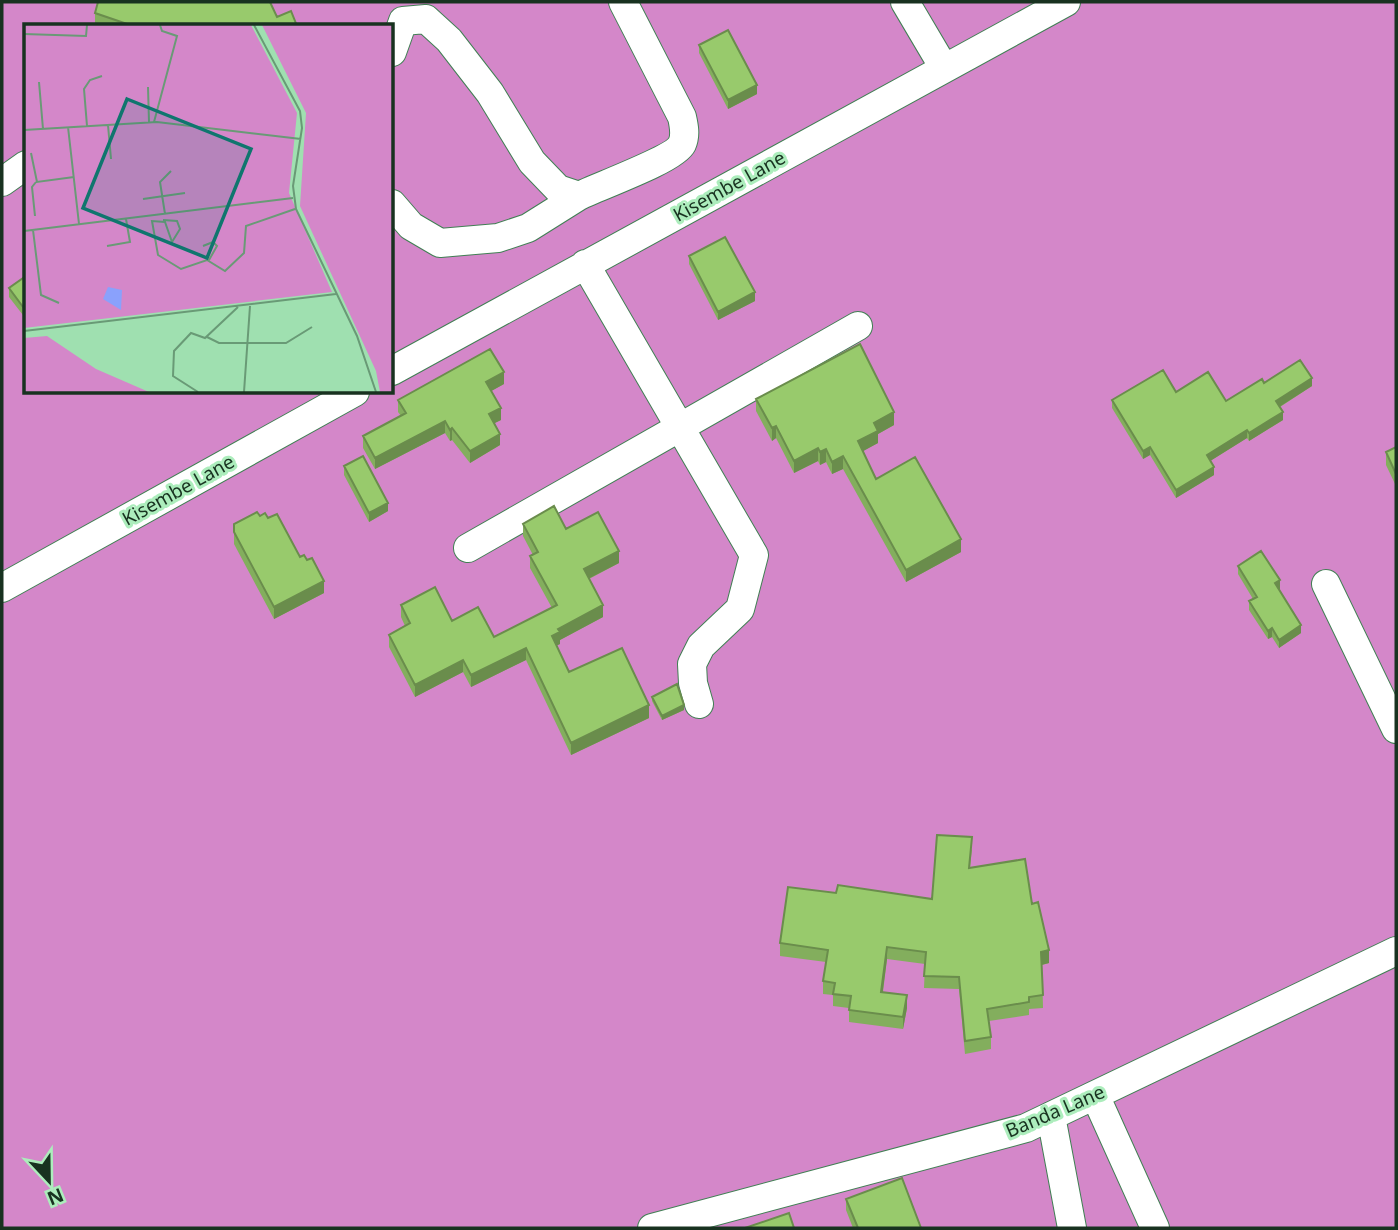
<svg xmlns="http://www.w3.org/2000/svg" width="1398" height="1230" font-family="'Noto Sans',sans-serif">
<rect width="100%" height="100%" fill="#9fe0b0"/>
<path fill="#d487c9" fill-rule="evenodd" d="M2,2H1396V1228H2ZM26,26H392V392H26Z"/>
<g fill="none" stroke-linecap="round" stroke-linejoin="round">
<defs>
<path id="minor" d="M905,2L944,68
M392,52L403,21L426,19L449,40L490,93L532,162L558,189L579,196C599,186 675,159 682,144C686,135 684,126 682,117L623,2
M2,182L26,165
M392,204L411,226L440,243L498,238L528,228L579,196
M585,264L754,555L740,609L701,646L692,664L693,683L699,704
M392,371L1066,2
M468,548L858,326
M1326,584L1396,729
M2,588L355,392
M1095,1095L1155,1228
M1051,1116L1072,1228
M652,1228L1026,1128L1396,951"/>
</defs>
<use href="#minor" stroke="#417f54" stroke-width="30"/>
<use href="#minor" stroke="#fff" stroke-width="28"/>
</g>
<path fill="#83ae5d" d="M95,13L277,17L297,26H104L95,23Z
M699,45L757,94L728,109L699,53Z
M689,256L755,301L718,320L689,264Z
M26,277V319L9,297V288Z
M1264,383L1312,386L1280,407L1283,420L1249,441L1247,438L1210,461L1214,475L1176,498L1150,455L1143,459L1112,408V400L1176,392L1226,401Z
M504,384L491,391L501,420L494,423L500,445L470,463L452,440L450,441L445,433L375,469L363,448V436L401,416L398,412V400Z
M756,399L894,425L878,434V443L862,451L876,479L961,552L906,582L843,469L832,474L826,462L820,465L818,461L794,473L776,438L772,441L756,411Z
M1396,447V486L1386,465V452Z
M344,466L388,511L369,522L344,475Z
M260,516L268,518L300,557L324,593L274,619L234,544V524Z
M523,524L566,529L619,563L589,579L603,617L560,640V644L556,645L569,672L649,718L571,755L526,660L471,687L463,672L415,697L389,647V635L405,626L401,617V605L452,621L494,637L552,608L530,568V556L533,555L523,536Z
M1238,566L1280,589H1279L1301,633L1279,648L1272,637L1268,639L1249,610V601L1253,599L1238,574Z
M652,697L684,710L662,720L652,701Z
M972,849L970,868L1032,904L1049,963L1042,965L1043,1008L1029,1009V1015L989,1021L991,1037V1049L965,1054L959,989L924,988L925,964L887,959L883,992L907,1008L903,1029L849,1022V1008L833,1006V995L823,994V981L826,962L780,956V943L836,893L932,899Z
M846,1199L921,1228H853L846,1210Z"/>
<path fill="#6a8d4c" d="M757,85V94L728,109V100Z
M755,292V301L718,320V312Z
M504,372V384L486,394V382Z
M1312,378V386L1276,409V401Z
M501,408V420L489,426V414Z
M894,412V425L878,434V443L858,454V441L874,423Z
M1283,412V420L1249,441V433Z
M445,421V433L375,469V458Z
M776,426V438L772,441V428Z
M452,428V440L450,441V430Z
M1247,430V438L1207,463V455Z
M500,434V445L470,463V451Z
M1150,447V455L1143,459V451Z
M818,448V461L794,473V461Z
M826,449V462L820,465V452Z
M843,456V469L832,474V462Z
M1214,467V475L1176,498V490Z
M388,503V511L369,522V513Z
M961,539V552L906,582V570Z
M619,551V563L584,581V569Z
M1280,580V589L1275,592V583Z
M324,581V593L274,619V607Z
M603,605V617L560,640V644L552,648V636L558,629Z
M1301,625V633L1279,648V640Z
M1272,628V637L1268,639V631Z
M526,648V660L471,687V675Z
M463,660V672L415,697V685Z
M649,705V718L571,755V743Z
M684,705V710L662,720V716Z
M887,947V959L881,1004V992Z
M1049,950V963L1041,965V952Z
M907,995V1008L903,1029V1017Z"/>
<path fill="#98ca6c" stroke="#6a8d4c" stroke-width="2" d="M98,2H270L277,17L291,11L297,26H132H133L95,13Z
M728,30L757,85L728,100L699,45Z
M725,237L755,292L718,312L689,256Z
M26,276V311L9,288Z
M860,344L894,412L874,423L878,431L858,441L876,479L915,457L961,539L906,570L843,456L832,462L826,449L820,452L818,448L794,461L776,426L772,428L756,399Z
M490,349L504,372L486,382L501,408L489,414L500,434L470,451L452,428L450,430L445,421L375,458L363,436L406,413L398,400Z
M1300,360L1312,378L1276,401L1283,412L1249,433L1247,430L1207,455L1214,467L1176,490L1150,447L1143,451L1112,400L1163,370L1176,392L1208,372L1226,401L1262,379L1264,383Z
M1396,447V474L1386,452Z
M363,456L388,503L369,513L344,466Z
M554,506L566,529L598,512L619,551L584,569L603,605L558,629L560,632L552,636L569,672L622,648L649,705L571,743L526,648L471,675L463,660L415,685L389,635L410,623L401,605L435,587L452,621L478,607L494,637L557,605L530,556L538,552L523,524Z
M257,512L260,516L265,513L268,518L277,514L300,557L304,555L307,560L312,558L324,581L274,607L234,532V524Z
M1261,551L1280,580L1275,583L1301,625L1279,640L1272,628L1268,631L1249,601L1257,597L1238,566Z
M677,684L684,705L662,716L652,697Z
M937,835L972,837L969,868L1025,859L1032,904L1038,902L1049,950L1041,952L1043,995L1029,997V1002L987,1009L991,1037L965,1041L959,977L924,976L926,952L887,947L881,992L907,995L903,1017L849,1010L851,996L833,994L835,983L823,981L828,950L780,943L788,887L836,893L838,885L932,899Z
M902,1178L921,1228H858L846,1199Z
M789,1213L794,1228H745Z"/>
<g text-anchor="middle" stroke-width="6" stroke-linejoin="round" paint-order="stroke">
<g font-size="19" fill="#183220" stroke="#acedbc">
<text transform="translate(729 186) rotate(-29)" y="7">Kisembe Lane</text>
<text transform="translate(178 490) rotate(-29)" y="7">Kisembe Lane</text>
<text transform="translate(1055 1111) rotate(-23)" y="7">Banda Lane</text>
</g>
</g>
<g transform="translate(24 24)">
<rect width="369" height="369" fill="#9fe0b0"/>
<path d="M0,1H227L273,89L265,169L308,268L0,304ZM238,1H369V368H356L352,347L276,182L282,89ZM23,312L72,345L125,368H0V314Z" fill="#d487c9"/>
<path d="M84,263L98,266L97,286L79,275Z" fill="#8aa1fc"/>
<path fill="none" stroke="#699a76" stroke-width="2" d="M230,1L276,87L278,104L269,162L272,185L333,312L352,368M0,10L62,12L63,1M15,58L19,105M124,63L125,98M130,98L153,12L138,7L136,1M84,101L87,135M63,102L60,65L66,56L78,52M44,103L55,200M0,106L133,98L277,115M7,129L13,158L50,153M119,175L161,169M141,190L136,158L147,147M11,192L8,163L12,158M139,196L153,197L156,205L148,218L141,198L128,197L134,231L157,245L183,236L201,247L220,229L222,202L271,185M9,206L17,271L35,279M0,207L269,174M83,222L106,218L102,195M179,222L189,218L193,222L185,236M0,307L312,270M183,313L195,319H262L288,303M174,368L149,352L150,327L167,309L181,314L214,283M220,368L226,282"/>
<path fill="#0f766e" fill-opacity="0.15" stroke="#0f766e" stroke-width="3.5" d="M103,75L227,125L183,234L59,184Z"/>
<rect width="369" height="369" fill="none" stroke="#183220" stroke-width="3.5"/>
</g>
<rect width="1398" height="1230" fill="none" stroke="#183220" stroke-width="7"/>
<g transform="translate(49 1181) rotate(158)" stroke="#acedbc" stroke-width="5" paint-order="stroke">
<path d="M0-5L12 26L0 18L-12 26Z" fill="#183220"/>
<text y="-10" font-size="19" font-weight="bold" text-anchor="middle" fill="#183220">N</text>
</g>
</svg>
